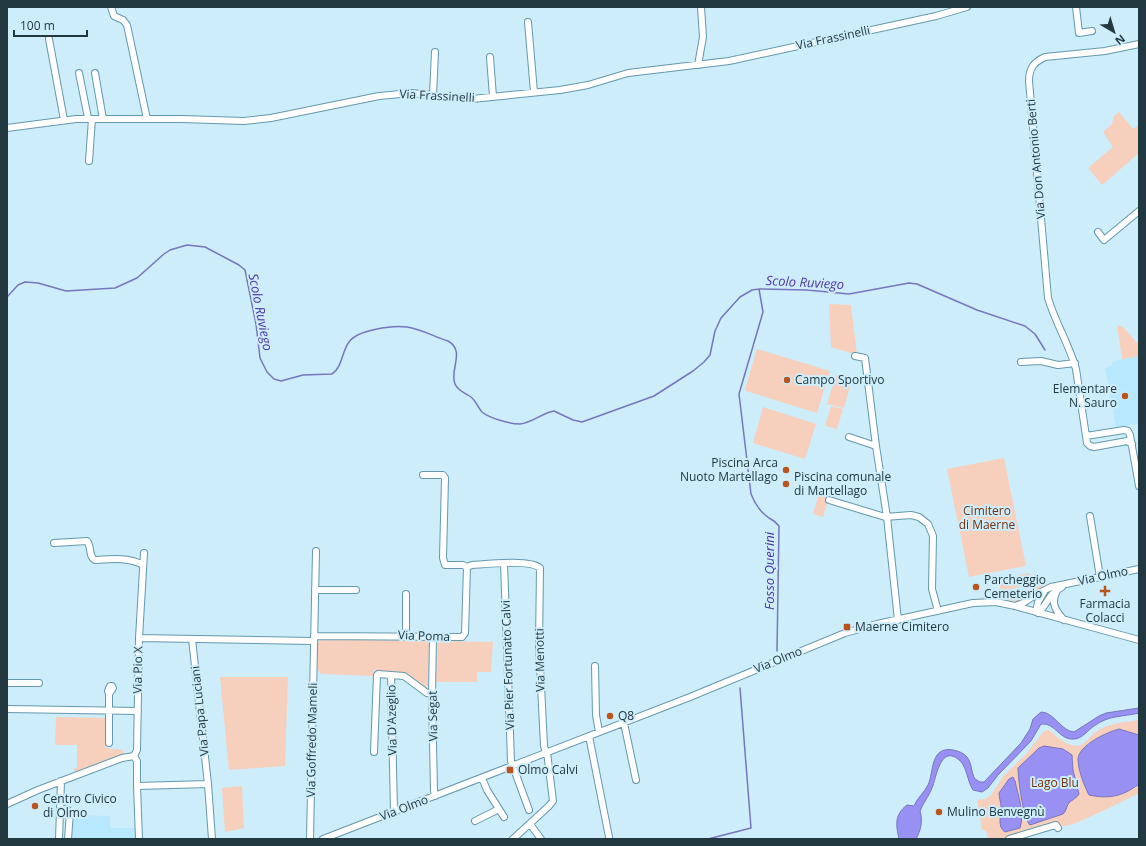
<svg xmlns="http://www.w3.org/2000/svg" width="1146" height="846" font-family="'Open Sans',sans-serif">
<rect width="100%" height="100%" fill="#cdedfa"/>
<path fill="#b7e8fd" d="M1139,356V424L1116,427L1105,368L1111,366L1113,361Z
M73,815L110,816V828H135V839H72Z"/>
<path fill="#f7cfbd" d="M1119,112L1133,129L1139,125V153L1102,185L1088,168L1113,147L1103,132L1112,124L1114,116Z
M829,304L851,305L857,355L831,347Z
M1117,325L1123,327L1139,345V356L1122,359Z
M757,349L830,371L817,413L746,391L745,389Z
M836,375L852,379L844,408L827,404Z
M831,406L843,409L837,429L825,426Z
M763,407L816,424L805,459L753,443Z
M1004,458L1026,566L969,577L947,469Z
M820,491L830,494L823,517L813,514Z
M1030,573L1032,584L1001,591L998,579L1010,577L1011,580L1019,578V575Z
M1057,582L1042,588L1020,602L998,598H979L1012,591L1015,596H1019L1022,593L1023,590Z
M322,639L426,641L429,644L428,685L426,688L424,687L404,673L374,670L373,676L321,674L317,669V644Z
M440,641L493,642L491,672H477V682H436L437,644Z
M220,677H288L285,766L229,770Z
M56,717L106,718V748L123,750L124,754L75,773L74,768H77V745H55Z
M1139,720V793L1105,810L1074,824L1005,839H988L986,831L982,830L977,800L985,799L991,795L1004,775L1025,755L1044,731L1049,730C1058,737 1072,752 1084,743C1088,740 1092,734 1097,731C1109,723 1126,722 1139,720Z
M242,786L244,828L225,832L222,788Z"/>
<path fill="#9891f3" stroke="#7576bd" d="M1139,708V713C1122,717 1109,715 1094,726C1088,730 1082,739 1074,739C1060,741 1055,722 1041,724L1031,741L998,775L988,788L982,792L973,790C967,781 967,765 958,759C940,745 936,779 932,788C929,796 923,803 920,811C923,821 921,830 916,839H899C896,825 894,815 907,805L914,806C917,798 924,793 928,785C934,772 930,746 953,750C958,751 964,753 967,757C972,763 971,773 975,779L980,782H984L1021,743L1030,729L1033,719L1041,712C1054,712 1061,731 1074,732L1099,716L1106,713Z
M1119,729L1139,735V784C1122,797 1108,799 1089,795C1084,785 1078,770 1078,759C1079,745 1107,732 1119,729Z
M1044,746L1063,749L1072,755L1073,770L1079,794C1076,799 1071,800 1068,804C1066,809 1066,811 1063,814L1030,825C1023,819 1018,778 1018,768L1039,748Z
M1013,777L1015,781C1018,795 1025,814 1020,828L1005,832C997,827 1001,815 1001,807C1001,802 999,798 999,793L1009,779Z"/>
<g fill="none" stroke-linecap="round" stroke-linejoin="round">
<path stroke="#7576bd" stroke-width="1.5" d="M759,289L763,312L739,394L751,494C755,504 760,512 769,518C773,520 776,522 779,526L777,651
M7,297L18,285L25,282L38,283L66,291L115,288L137,278L164,254L170,250L187,245L205,247L239,265L245,270L256,324L260,358L267,372L274,379L281,381L303,375L332,374C342,368 342,351 349,342C357,330 393,325 407,327C421,329 435,337 448,341C466,351 449,370 455,384C458,391 465,393 471,397C476,401 478,408 482,412C489,418 510,424 520,424C532,423 542,413 554,411L573,420L582,422L654,396L693,371L704,362L710,355L715,331L721,318L740,297L752,290L759,289L807,290L849,294L909,283L917,284L977,310L1025,326L1035,334L1045,350
M708,839L751,828L740,688"/>
<defs>
<path id="minor" d="M111,7L114,16L123,20L127,25L147,119
M1076,7L1079,33L1092,31
M528,22L534,92
M49,39L64,120
M490,57L493,97
M698,65L703,37L701,7
M79,73L88,118
M95,73L103,119
M433,95L435,52
M7,128L76,119H182L244,121L271,118L379,96L411,93L472,99L560,90L588,85L628,73L729,61L936,16L967,7
M89,161L92,119
M1098,232L1104,240L1139,211
M855,356L865,358L876,446
M1021,362L1041,361L1058,365L1075,363
M1086,436L1124,430L1128,431L1130,435L1139,486
M849,437L876,446L887,517L898,620
M1132,444L1127,441L1094,447L1090,446L1087,443L1076,369C1069,344 1055,322 1048,298L1029,81C1029,68 1034,62 1045,57L1105,51L1139,44
M423,475H443L445,478L443,558L445,565H463L467,567L472,565C487,564 530,559 540,568L539,645L544,746L546,753
M829,500L885,517L911,515L919,517L928,524L933,536L932,589L938,611
M1090,516L1100,577
M54,543L87,541C92,547 88,556 95,560C111,559 129,557 143,565
M504,563L511,761L529,810
M315,590H356
M1057,591C1050,603 1056,611 1064,620
M1015,606L1023,603L1037,594L1051,587L1139,569
M1036,612L1038,602L1044,592
M1038,613C1049,603 1047,595 1062,587
M314,636L462,637L465,633L467,567
M406,636V594
M433,637L432,694L434,791L435,796
M139,638L314,641
M192,639L208,784L212,839
M595,666L596,715L599,732
M391,675L394,812
M7,683H39
M7,709L138,711
M624,723L636,780
M589,736L609,837
M109,743V694L108,691L110,686H112L113,688L109,694
M374,752L377,675L378,674L404,676L427,693L432,694
M134,756L137,750L139,638L144,553
M134,756L137,761V786L208,784
M482,778L487,790L504,817
M137,786L139,839
M7,804L38,790L122,758L134,756
M60,809H67L70,812L68,839
M475,821L499,809
M530,824L541,839
M59,839L61,781
M310,839L316,551
M323,839L690,697L845,633L877,624L973,603L996,602L1015,606L1139,640
M513,839L549,806L553,801L547,752
M1009,839L1052,826L1056,825L1058,828"/>
</defs>
<use href="#minor" stroke="#6598ad" stroke-width="8"/>
<use href="#minor" stroke="#fff" stroke-width="6"/>
</g>
<g fill="#b8541e" stroke="#cdedfa" stroke-width="1.5">
<circle cx="787" cy="380" r="4"/>
<circle cx="1125" cy="396" r="4"/>
<circle cx="786" cy="470" r="4"/>
<circle cx="786" cy="484" r="4"/>
<circle cx="976" cy="587" r="4"/>
<path d="M1103 585h4v4h4v4h-4v4h-4v-4h-4v-4h4z"/>
<rect x="843" y="623" width="8" height="8" rx="2"/>
<circle cx="610" cy="716" r="4"/>
<rect x="506" y="766" width="8" height="8" rx="2"/>
<circle cx="35" cy="806" r="4"/>
<circle cx="939" cy="812" r="4"/>
</g>
<g text-anchor="middle" stroke-width="4" stroke-linejoin="round" paint-order="stroke">
<g font-size="12" fill="#223840" stroke="#cdedfa">
<text transform="translate(833 38) rotate(-12)" y="4">Via Frassinelli</text>
<text transform="translate(437 96) rotate(3)" y="4">Via Frassinelli</text>
<text transform="translate(1036 159) rotate(-95)" y="4">Via Don Antonio Berti</text>
<text transform="translate(1103 576) rotate(-12)" y="4">Via Olmo</text>
<text transform="translate(424 636) rotate(2)" y="4">Via Poma</text>
<text transform="translate(540 660) rotate(-91)" y="4">Via Menotti</text>
<text transform="translate(778 660) rotate(-22)" y="4">Via Olmo</text>
<text transform="translate(508 665) rotate(-92)" y="4">Via Pier Fortunato Calvi</text>
<text transform="translate(138 670) rotate(-89)" y="4">Via Pio X</text>
<text transform="translate(200 711) rotate(-96)" y="4">Via Papa Luciani</text>
<text transform="translate(433 716) rotate(-91)" y="4">Via Segat</text>
<text transform="translate(392 720) rotate(-91)" y="4">Via D'Azeglio</text>
<text transform="translate(312 740) rotate(-89)" y="4">Via Goffredo Mameli</text>
<text transform="translate(404 808) rotate(-21)" y="4">Via Olmo</text>
</g>
<g font-size="12" fill="#223840" stroke="#cdedfa" text-anchor="start">
<text x="795" y="384">Campo Sportivo</text>
<text x="1117" y="393" text-anchor="end">Elementare<tspan x="1117" dy="14">N. Sauro</tspan></text>
<text x="778" y="467" text-anchor="end">Piscina Arca<tspan x="778" dy="14">Nuoto Martellago</tspan></text>
<text x="794" y="481">Piscina comunale<tspan x="794" dy="14">di Martellago</tspan></text>
<text x="984" y="584">Parcheggio<tspan x="984" dy="14">Cemeterio</tspan></text>
<text x="1105" y="608" text-anchor="middle">Farmacia<tspan x="1105" dy="14">Colacci</tspan></text>
<text x="855" y="631">Maerne Cimitero</text>
<text x="618" y="720">Q8</text>
<text x="518" y="774">Olmo Calvi</text>
<text x="43" y="803">Centro Civico<tspan x="43" dy="14">di Olmo</tspan></text>
<text x="947" y="816">Mulino Benvegnù</text>
</g>
<g font-size="12" fill="#73310e" stroke="#cdedfa">
<text x="987" y="515">Cimitero<tspan x="987" dy="14">di Maerne</tspan></text>
<text x="1055" y="787">Lago Blu</text>
</g>
<g font-size="13" font-style="italic" fill="#4b35a6" stroke="#cdedfa">
<text transform="translate(805 282) rotate(3)" y="5">Scolo Ruviego</text>
<text transform="translate(261 312) rotate(79)" y="5">Scolo Ruviego</text>
<text transform="translate(769 571) rotate(-90)" y="5">Fosso Querini</text>
</g>
</g>
<rect width="1146" height="846" fill="none" stroke="#223840" stroke-width="16"/>
<g transform="translate(1114 32) rotate(142)" stroke="#cdedfa" stroke-width="3" paint-order="stroke">
<path d="M0-3L7 15L0 10L-7 15Z" fill="#223840"/>
<text y="-6" font-size="11" font-weight="bold" text-anchor="middle" fill="#223840">N</text>
</g>
<path d="M14 30v6h73v-6" fill="none" stroke="#223840" stroke-width="2"/>
<text x="20" y="30" font-size="12" fill="#223840" stroke="#cdedfa" stroke-width="3" paint-order="stroke">100 m</text>
</svg>
